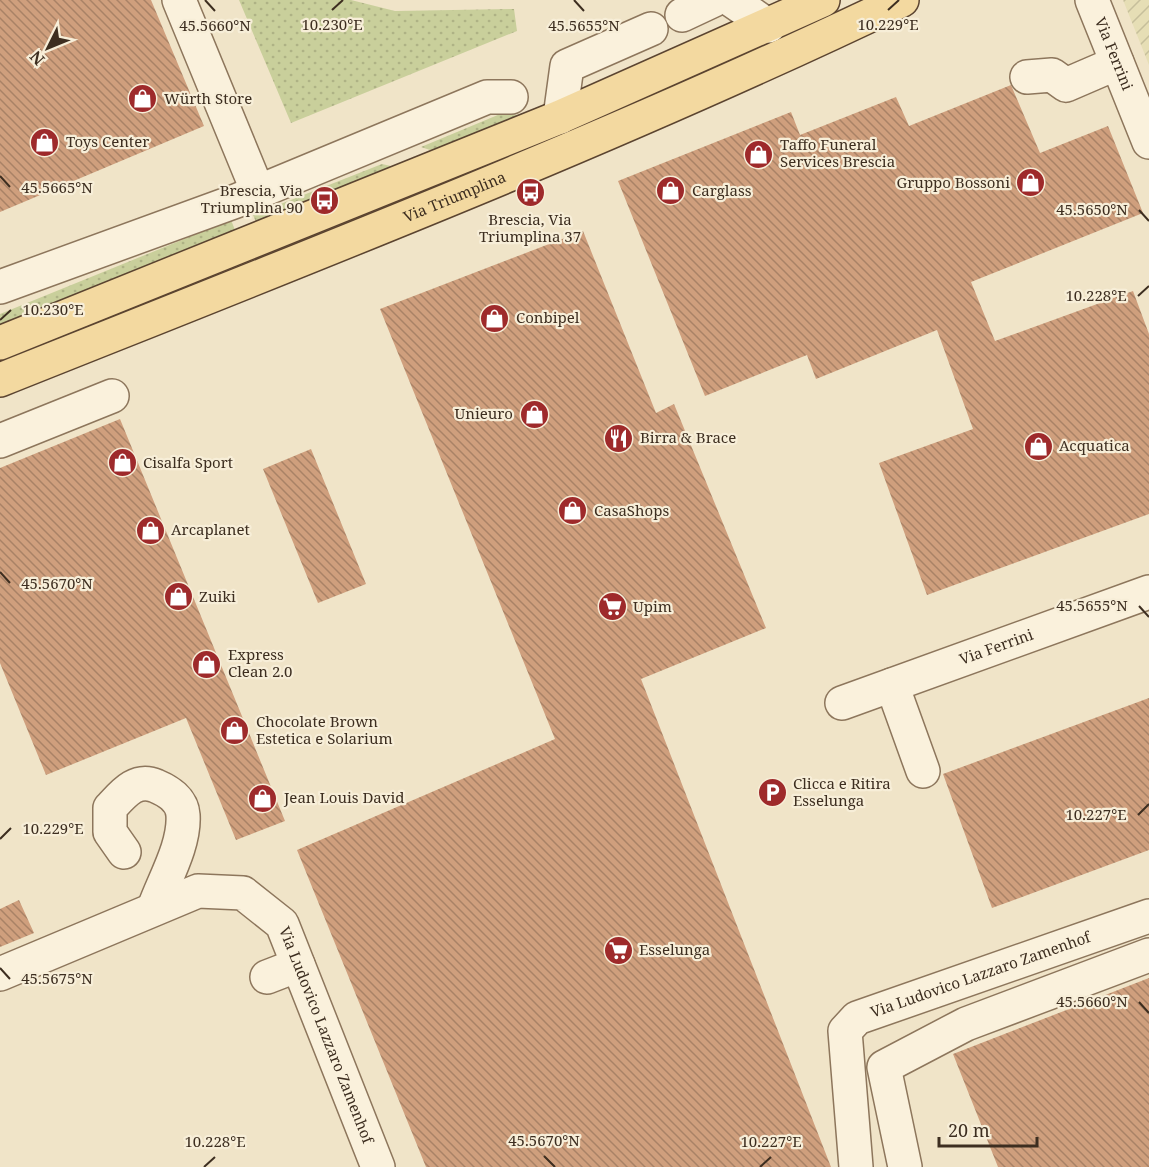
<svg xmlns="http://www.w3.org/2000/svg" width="1149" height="1167" font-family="'Noto Serif',serif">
<defs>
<pattern id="farmland-furrows" width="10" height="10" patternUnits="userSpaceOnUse" patternTransform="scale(1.5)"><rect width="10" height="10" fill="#e6deb5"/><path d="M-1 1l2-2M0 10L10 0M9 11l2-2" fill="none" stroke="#c6bf9b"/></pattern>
<pattern id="grass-dots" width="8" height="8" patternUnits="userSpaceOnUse" patternTransform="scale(1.5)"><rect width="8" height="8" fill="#c9cf9b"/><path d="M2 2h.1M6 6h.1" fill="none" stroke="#aeb285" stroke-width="1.8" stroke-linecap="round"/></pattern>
<pattern id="building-back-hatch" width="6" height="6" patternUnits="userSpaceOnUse" patternTransform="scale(1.5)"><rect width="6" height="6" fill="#cf9f7d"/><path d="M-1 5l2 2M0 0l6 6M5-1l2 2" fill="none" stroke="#a98266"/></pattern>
</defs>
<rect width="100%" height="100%" fill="#f0e4c8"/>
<path fill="url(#farmland-furrows)" d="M1123,0H1149V65Z"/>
<path fill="url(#grass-dots)" d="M239,0H351L395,11L514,9L517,31L291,123Z
M505,112L520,116L433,151L421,147Z
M382,164L395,167L256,222L253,215Z
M231,220L235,230L0,326V314Z"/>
<path fill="url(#building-back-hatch)" d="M0,0H151L204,126L0,212Z
M1011,85L1040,153L1108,126L1143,213L971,282L995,341L1133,291L1149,334V514L927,595L879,463L973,429L937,330L816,379L807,355L705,396L618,181L791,112L800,135L896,97L909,126Z
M583,231L656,413L674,404L766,628L641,679L831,1167H426L297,850L555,739L380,309Z
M120,419L285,821L236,840L186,718L46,775L0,663V468Z
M311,449L366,584L318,603L263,469Z
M1149,698V850L992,908L943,774Z
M19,900L34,933L0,947V909Z
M1149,978V1167H998L953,1054Z"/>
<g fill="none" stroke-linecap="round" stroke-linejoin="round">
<defs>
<g id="minor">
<path d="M179,0L258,192"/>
<path d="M731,0L769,26"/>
<path id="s1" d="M1092,0L1149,142"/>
<path d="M682,15L714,0"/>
<path d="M1027,77L1052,75L1066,85L1117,63"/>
<path d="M560,117L567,66L651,29"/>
<path d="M0,287L236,201L487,97H511"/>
<path d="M0,441L112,396"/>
<path d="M892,685L923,771"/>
<path id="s2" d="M842,703L1149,592"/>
<path d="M124,852L110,832V808C123,794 136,777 156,786C168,791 182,800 183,815C185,845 164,880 154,908"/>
<path id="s3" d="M0,974L198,891L243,893L282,924L378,1167"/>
<path d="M267,977L298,965"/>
<path id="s4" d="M856,1167L845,1031L857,1018L1149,916"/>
<path d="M905,1167L884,1067L966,1024L1149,955"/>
</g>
<g id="major">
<path d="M0,343L560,117L823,0"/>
<path id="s5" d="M0,380C303,259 608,141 902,0"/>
</g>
</defs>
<use href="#minor" stroke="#8d765c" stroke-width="36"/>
<use href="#major" stroke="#5b4430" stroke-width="36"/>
<use href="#minor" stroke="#faf1dc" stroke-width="33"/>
<use href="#major" stroke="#f3d9a0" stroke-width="33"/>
</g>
<path fill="none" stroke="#3d2e20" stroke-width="2" d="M205,0L215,11M574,0L584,11M332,10L343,0M888,10L899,0M0,176L10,187M1139,210L1149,221M1138,296L1149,286M0,320L11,310M0,572L10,583M1139,606L1149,617M1138,815L1149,804M0,839L11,828M0,968L10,979M1139,1002L1149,1013M544,1156L555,1167M204,1167L215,1157M760,1167L771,1157"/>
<defs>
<symbol id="shop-disc" viewBox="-11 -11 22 22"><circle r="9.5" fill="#9e2a2b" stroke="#f7eed8"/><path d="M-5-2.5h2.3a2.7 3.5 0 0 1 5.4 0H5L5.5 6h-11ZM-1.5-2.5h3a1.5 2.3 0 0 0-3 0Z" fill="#fff"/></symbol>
<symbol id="bus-disc" viewBox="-11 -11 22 22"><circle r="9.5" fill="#9e2a2b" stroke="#f7eed8"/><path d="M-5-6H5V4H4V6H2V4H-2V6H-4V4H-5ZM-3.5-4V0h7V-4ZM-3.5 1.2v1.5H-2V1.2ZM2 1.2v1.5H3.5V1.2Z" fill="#fff"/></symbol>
<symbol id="restaurant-disc" viewBox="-11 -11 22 22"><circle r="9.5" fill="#9e2a2b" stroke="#f7eed8"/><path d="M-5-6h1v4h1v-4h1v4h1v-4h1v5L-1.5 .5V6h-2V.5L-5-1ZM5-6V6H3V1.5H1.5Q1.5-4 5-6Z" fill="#fff"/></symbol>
<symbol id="supermarket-disc" viewBox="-11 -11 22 22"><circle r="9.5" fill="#9e2a2b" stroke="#f7eed8"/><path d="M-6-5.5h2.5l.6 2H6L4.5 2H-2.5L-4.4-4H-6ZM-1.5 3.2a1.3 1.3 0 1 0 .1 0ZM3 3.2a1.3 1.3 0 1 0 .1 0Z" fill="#fff"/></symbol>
<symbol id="parking-disc" viewBox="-11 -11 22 22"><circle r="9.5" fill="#9e2a2b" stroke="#f7eed8"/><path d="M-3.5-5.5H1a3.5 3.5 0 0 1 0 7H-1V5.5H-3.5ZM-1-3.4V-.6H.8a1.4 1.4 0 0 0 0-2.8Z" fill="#fff"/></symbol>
</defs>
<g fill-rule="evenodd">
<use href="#shop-disc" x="126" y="82" width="33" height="33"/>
<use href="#shop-disc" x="28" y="126" width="33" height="33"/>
<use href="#shop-disc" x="742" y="138" width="33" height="33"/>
<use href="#shop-disc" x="1014" y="166" width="33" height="33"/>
<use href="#shop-disc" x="654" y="174" width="33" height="33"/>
<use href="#bus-disc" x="514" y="176" width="33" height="33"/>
<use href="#bus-disc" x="308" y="184" width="33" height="33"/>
<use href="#shop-disc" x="478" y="302" width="33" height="33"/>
<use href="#shop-disc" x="518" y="398" width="33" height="33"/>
<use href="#restaurant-disc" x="602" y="422" width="33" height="33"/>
<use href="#shop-disc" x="1022" y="430" width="33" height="33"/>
<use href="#shop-disc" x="106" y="446" width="33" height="33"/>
<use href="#shop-disc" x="556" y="494" width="33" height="33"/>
<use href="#shop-disc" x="134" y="514" width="33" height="33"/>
<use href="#shop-disc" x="162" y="580" width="33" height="33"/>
<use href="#supermarket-disc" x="596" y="590" width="33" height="33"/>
<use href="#shop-disc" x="190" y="648" width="33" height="33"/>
<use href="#shop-disc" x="218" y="714" width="33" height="33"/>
<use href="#parking-disc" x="756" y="776" width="33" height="33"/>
<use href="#shop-disc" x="246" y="782" width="33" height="33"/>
<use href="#supermarket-disc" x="602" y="934" width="33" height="33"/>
</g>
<g text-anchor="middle" stroke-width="4.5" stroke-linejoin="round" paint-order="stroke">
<g font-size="15" fill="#3d2e20" stroke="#f7eed8">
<text dy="5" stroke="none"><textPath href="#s1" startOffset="58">Via Ferrini</textPath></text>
<text dy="5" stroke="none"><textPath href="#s5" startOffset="490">Via Triumplina</textPath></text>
<text dy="5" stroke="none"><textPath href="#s2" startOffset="164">Via Ferrini</textPath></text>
<text dy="5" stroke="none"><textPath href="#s4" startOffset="285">Via Ludovico Lazzaro Zamenhof</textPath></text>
<text dy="5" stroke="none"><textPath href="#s3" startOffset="429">Via Ludovico Lazzaro Zamenhof</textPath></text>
</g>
<g font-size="15" fill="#3d2e20" stroke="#f7eed8" text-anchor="start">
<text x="164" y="104">Würth Store</text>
<text x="66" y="147">Toys Center</text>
<text x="780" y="150">Taffo Funeral<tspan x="780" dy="17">Services Brescia</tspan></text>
<text x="1010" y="188" text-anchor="end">Gruppo Bossoni</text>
<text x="303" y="196" text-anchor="end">Brescia, Via<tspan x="303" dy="17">Triumplina 90</tspan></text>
<text x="692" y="196">Carglass</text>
<text x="530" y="225" text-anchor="middle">Brescia, Via<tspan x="530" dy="17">Triumplina 37</tspan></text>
<text x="516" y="323">Conbipel</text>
<text x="513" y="419" text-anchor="end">Unieuro</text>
<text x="640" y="443">Birra &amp; Brace</text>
<text x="1059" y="451">Acquatica</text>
<text x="143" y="468">Cisalfa Sport</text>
<text x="594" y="516">CasaShops</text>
<text x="171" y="535">Arcaplanet</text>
<text x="199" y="602">Zuiki</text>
<text x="633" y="612">Upim</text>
<text x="228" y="660">Express<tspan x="228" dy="17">Clean 2.0</tspan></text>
<text x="256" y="727">Chocolate Brown<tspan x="256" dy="17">Estetica e Solarium</tspan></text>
<text x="793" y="789">Clicca e Ritira<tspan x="793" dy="17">Esselunga</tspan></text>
<text x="284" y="803">Jean Louis David</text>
<text x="639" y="955">Esselunga</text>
</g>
</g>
<g font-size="15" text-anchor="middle" fill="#3d2e20" stroke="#f7eed8" stroke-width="4.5" stroke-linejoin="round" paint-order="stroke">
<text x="332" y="30">10.230°E</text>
<text x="888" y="30">10.229°E</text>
<text x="215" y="31">45.5660°N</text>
<text x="584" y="31">45.5655°N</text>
<text x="57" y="193">45.5665°N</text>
<text x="1092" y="215">45.5650°N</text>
<text x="1096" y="301">10.228°E</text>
<text x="53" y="315">10.230°E</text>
<text x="57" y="589">45.5670°N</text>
<text x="1092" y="611">45.5655°N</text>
<text x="1096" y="820">10.227°E</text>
<text x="53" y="834">10.229°E</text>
<text x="57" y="984">45.5675°N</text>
<text x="1092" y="1007">45.5660°N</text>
<text x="544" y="1146">45.5670°N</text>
<text x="215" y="1147">10.228°E</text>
<text x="771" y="1147">10.227°E</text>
</g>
<g transform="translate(48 48) rotate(227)" stroke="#f7eed8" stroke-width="4.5" paint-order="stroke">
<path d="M0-4.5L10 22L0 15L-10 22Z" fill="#3d2e20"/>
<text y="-9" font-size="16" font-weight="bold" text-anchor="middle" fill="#3d2e20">N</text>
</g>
<path d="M939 1137v9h98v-9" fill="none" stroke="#3d2e20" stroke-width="3"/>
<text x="948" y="1137" font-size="18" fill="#3d2e20" stroke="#f7eed8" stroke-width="4.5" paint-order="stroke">20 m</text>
</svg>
